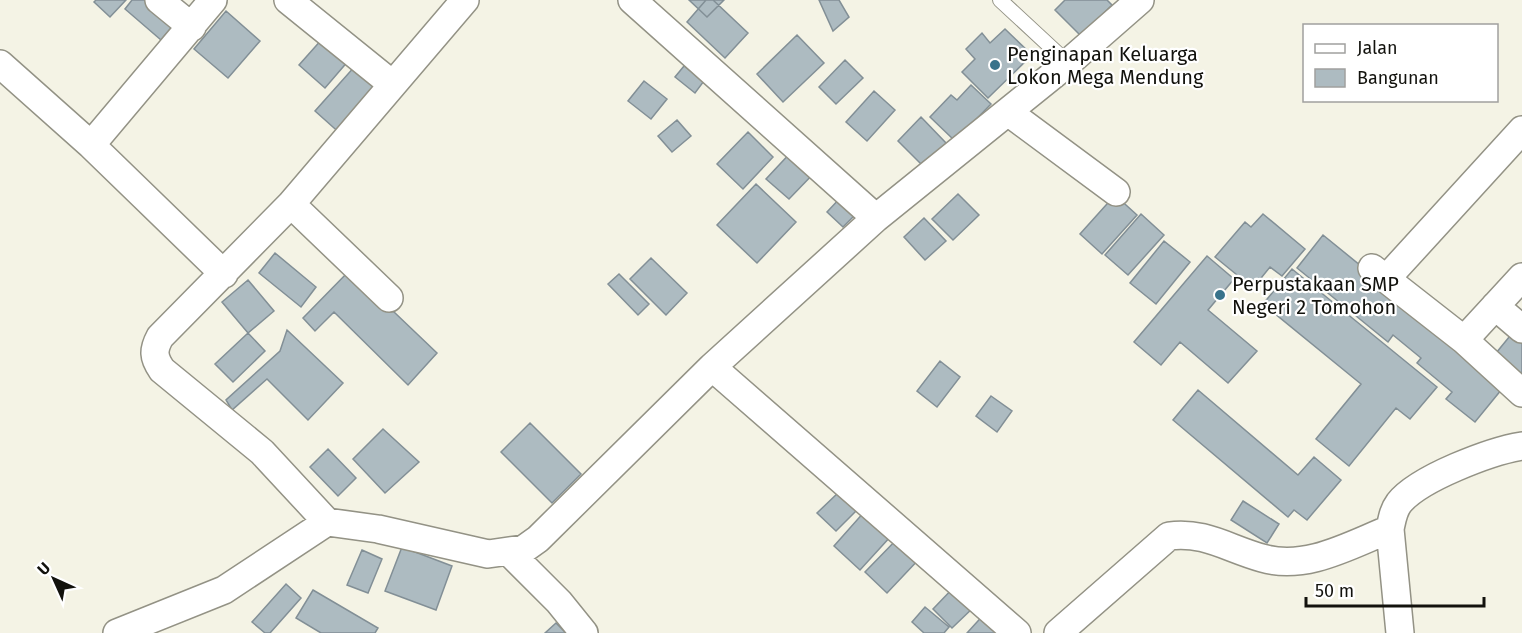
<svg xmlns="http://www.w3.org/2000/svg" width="1522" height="633" font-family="'Fira Sans',sans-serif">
<rect width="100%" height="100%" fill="#f4f3e5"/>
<path fill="#adbbc1" stroke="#828f96" stroke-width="1.5" d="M96,0H126L110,17L94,2Z
M132,0H150L176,22L161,40L125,9Z
M689,0H724L707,17Z
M706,0H713L748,33L725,58L687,22Z
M819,0H839L849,17L833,31Z
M1065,0H1107L1112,5L1081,36L1055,10Z
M226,11L260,41L228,78L194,49Z
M1005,29L1032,55L988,98L962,72L975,59L966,49L982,33L990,43Z
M797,35L824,63L783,102L757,74Z
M323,38L349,60L325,88L299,65Z
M845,60L863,78L836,104L819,87Z
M356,65L384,91L343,136L315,111Z
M684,66L704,81L695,93L675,77Z
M644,81L667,99L651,119L628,101Z
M971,85L991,104L955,141L930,117L951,95L957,100Z
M874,91L895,110L867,141L846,122Z
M921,117L947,144L924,167L898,141Z
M677,120L691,136L672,152L658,136Z
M748,132L773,157L743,189L717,164Z
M794,149L817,170L789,199L766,179Z
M756,184L796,222L757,263L717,225Z
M958,194L979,215L953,240L932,219Z
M1115,195L1137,215L1102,254L1080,234Z
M842,196L858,212L843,227L827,212Z
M1141,214L1164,235L1128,275L1105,255Z
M1263,214L1305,249L1282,276L1270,267L1253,288L1215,257L1245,222L1251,227Z
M924,218L946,241L925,260L904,237Z
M1323,235L1506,384L1475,422L1446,399L1452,392L1417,363L1421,358L1393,335L1388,342L1297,268Z
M1164,241L1190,262L1156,304L1130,283Z
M275,253L316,287L301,307L259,273Z
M1207,256L1234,279L1208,310L1257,351L1228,383L1180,342L1161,365L1134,342Z
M651,258L687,293L666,315L630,279Z
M1292,269L1437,387L1410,419L1396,408L1349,466L1316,439L1361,384L1263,304Z
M350,270L437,353L408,385L334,312L315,331L303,318Z
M619,274L649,304L638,315L608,284Z
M248,280L274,311L248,333L222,302Z
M287,330L343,383L308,420L267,379L232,410L226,400L280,351Z
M1514,331L1522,337V384L1492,358Z
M248,333L265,351L233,382L215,364Z
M940,361L960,377L937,407L917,391Z
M1198,390L1298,475L1314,457L1341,480L1307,520L1294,510L1288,517L1173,420Z
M991,396L1012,411L997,432L976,416Z
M530,423L581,474L552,503L501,452Z
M383,429L419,462L385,493L353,459Z
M328,449L356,478L338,496L310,467Z
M840,491L858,509L836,531L817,513Z
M1243,501L1279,524L1267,543L1231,520Z
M865,511L891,536L860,570L834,546Z
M900,536L921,557L887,593L865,572Z
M402,547L452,566L436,610L385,591Z
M362,550L382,559L368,593L347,585Z
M286,584L301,598L270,633H265L252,622Z
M956,585L976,605L952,628L933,609Z
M313,590L378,628L375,633H321L296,618Z
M925,607L949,627L944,633H924L912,622Z
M987,611L1011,633H967Z
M556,623L566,633H545Z"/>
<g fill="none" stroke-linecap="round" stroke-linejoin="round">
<defs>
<path id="service" d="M1000,0L1068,63"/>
<path id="minor" d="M159,0L192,27
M288,0L392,84
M632,0L876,218
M0,64L91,145L224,274
M1008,112L1116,192
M91,145L213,0
M291,204L389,298
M1372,268L1464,340L1522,393
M1386,279L1522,130
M1495,306L1522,329
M1464,340L1522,277
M712,367L1017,633
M327,522L262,452L162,370C153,357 153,350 160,337L291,204L465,0
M510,553L559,602L584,633
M117,633L224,590L327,522L378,529L488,554L524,549L538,539L712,367L876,218L1068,63L1140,0
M1058,633L1169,536C1204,531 1229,549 1262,558C1306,571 1350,545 1390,529
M1400,633L1390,529C1392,520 1393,511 1399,503C1419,478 1491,451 1522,446"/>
</defs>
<use href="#service" stroke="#939285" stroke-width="16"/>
<use href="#minor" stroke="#939285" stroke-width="30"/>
<use href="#service" stroke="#fff" stroke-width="14"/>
<use href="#minor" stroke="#fff" stroke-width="27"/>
</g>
<g fill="#38738b" stroke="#fff" stroke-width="2">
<circle cx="995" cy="65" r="6"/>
<circle cx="1220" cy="295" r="6"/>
</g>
<g text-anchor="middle" stroke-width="4.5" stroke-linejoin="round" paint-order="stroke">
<g font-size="20" fill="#12120d" stroke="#fff" text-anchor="start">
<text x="1007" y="61">Penginapan Keluarga<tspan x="1007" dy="23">Lokon Mega Mendung</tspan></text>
<text x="1232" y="291">Perpustakaan SMP<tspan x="1232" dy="23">Negeri 2 Tomohon</tspan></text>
</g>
</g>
<rect x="1303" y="24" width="195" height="78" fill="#ffffff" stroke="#a0a09e" stroke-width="1.5"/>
<rect x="1315" y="44" width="30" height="9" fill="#ffffff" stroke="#a0a09e" stroke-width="1.5"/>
<text x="1357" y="54" font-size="18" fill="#12120d">Jalan</text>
<rect x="1315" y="69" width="30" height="18" fill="#adbbc1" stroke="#a0a09e" stroke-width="1.5"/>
<text x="1357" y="84" font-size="18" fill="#12120d">Bangunan</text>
<g transform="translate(54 579) rotate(315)" stroke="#ffffff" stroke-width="4.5" paint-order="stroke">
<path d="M0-4.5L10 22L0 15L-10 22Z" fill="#12120d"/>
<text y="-9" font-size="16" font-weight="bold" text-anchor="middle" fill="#12120d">U</text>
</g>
<path d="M1306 597v9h178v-9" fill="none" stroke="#12120d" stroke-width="3"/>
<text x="1315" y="597" font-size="18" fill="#12120d" stroke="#ffffff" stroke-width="4.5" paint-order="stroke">50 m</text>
</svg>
